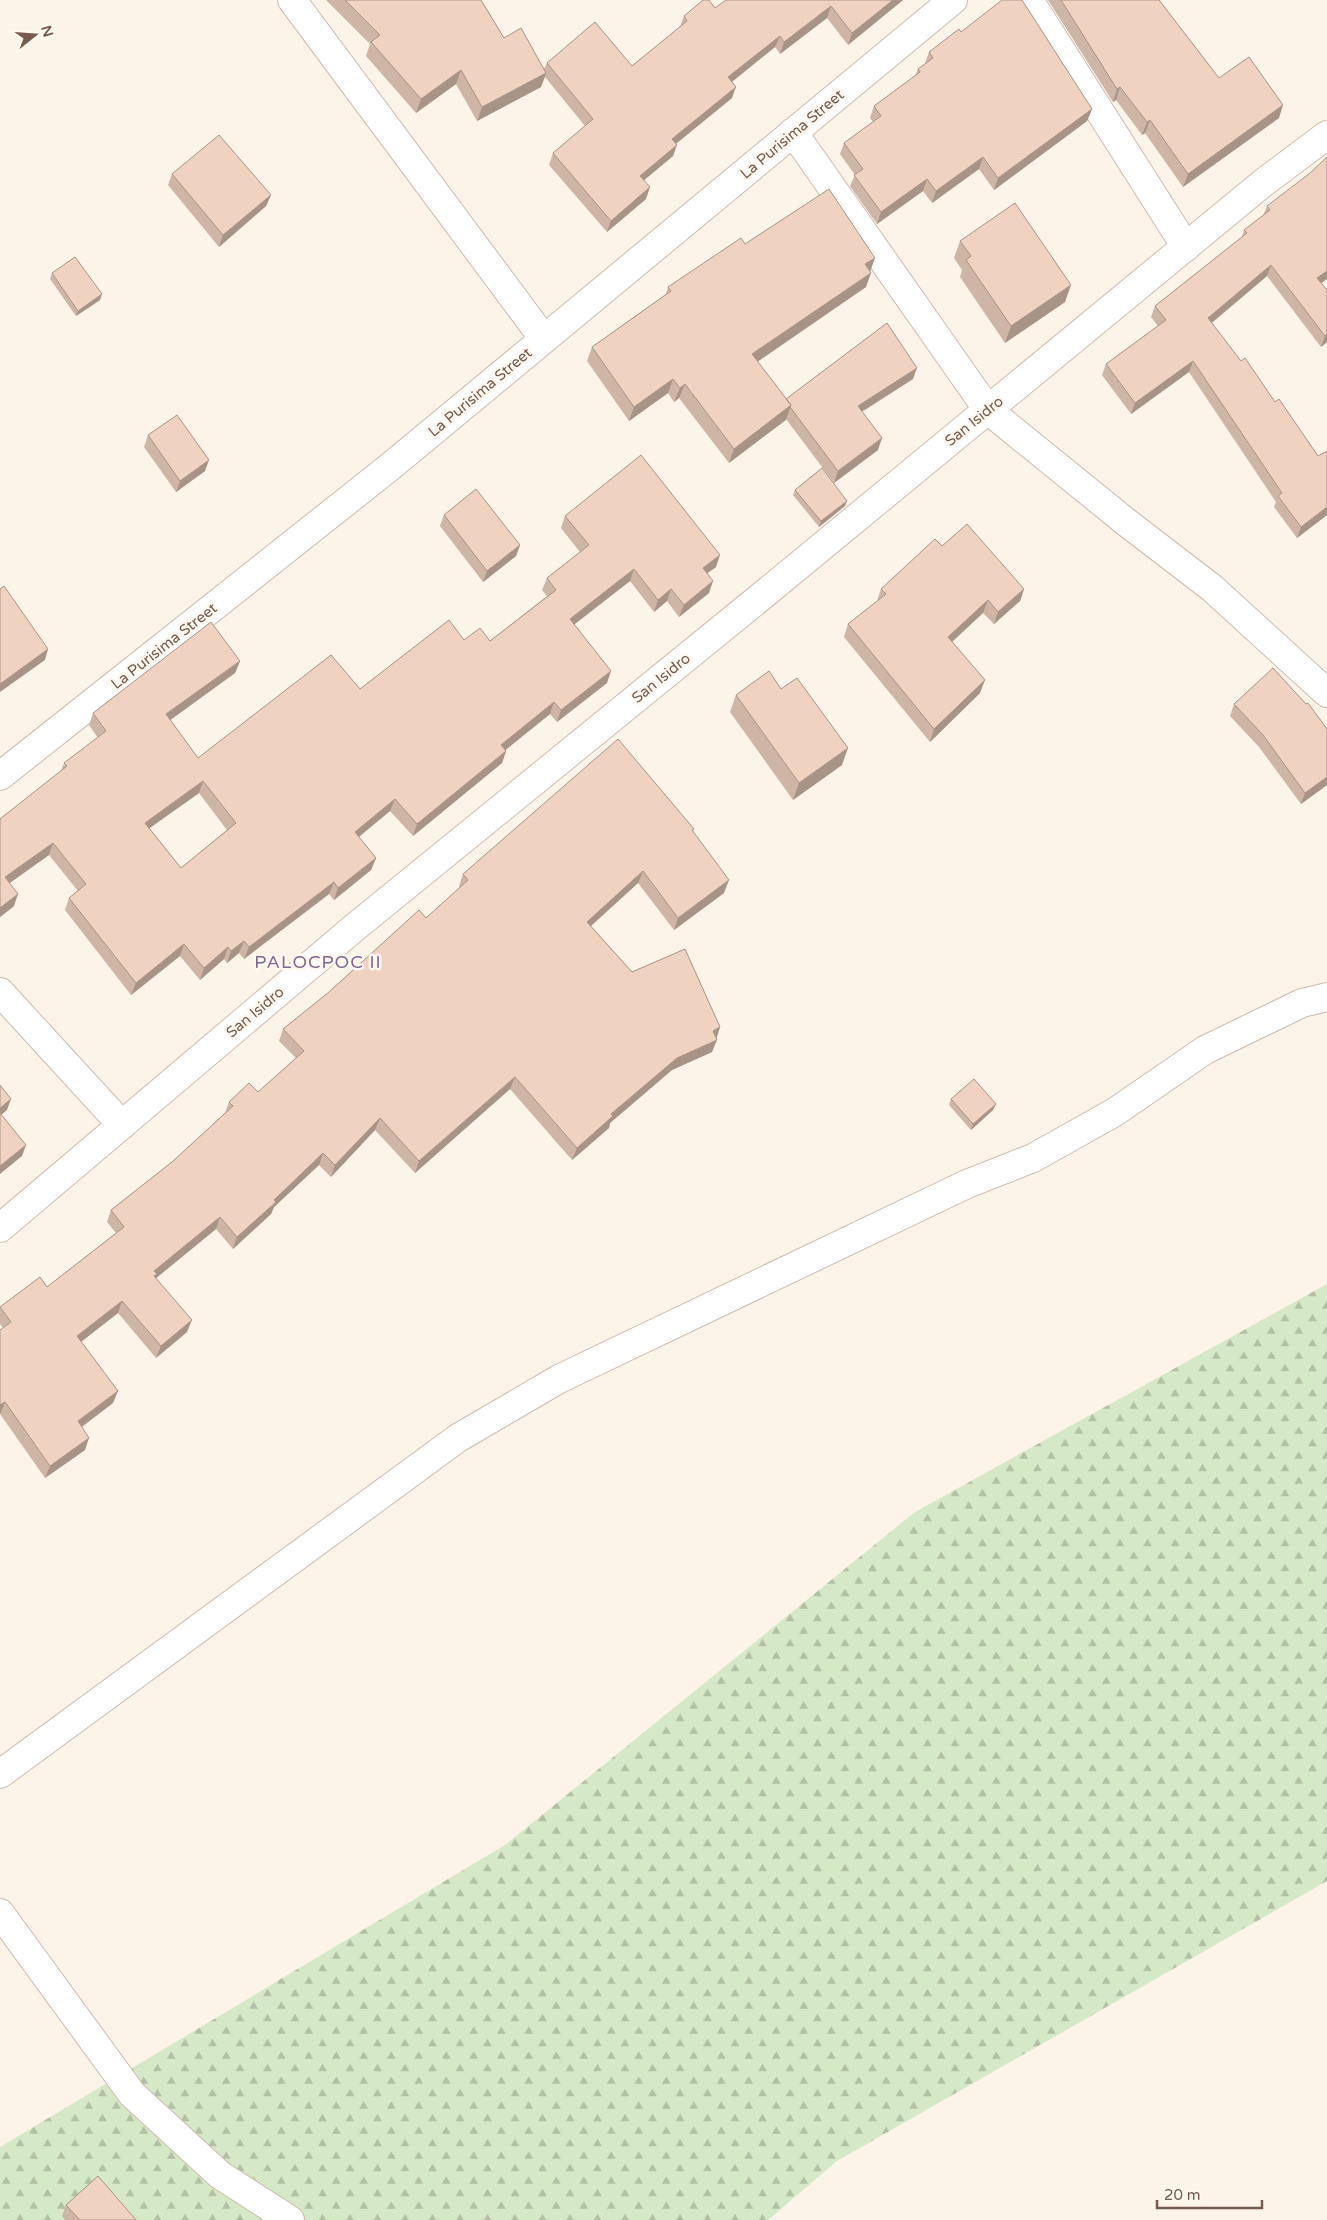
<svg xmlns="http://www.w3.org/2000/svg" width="1327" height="2220" font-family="'Varela Round',sans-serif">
<defs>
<pattern id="forest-firs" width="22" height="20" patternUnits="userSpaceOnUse" patternTransform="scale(1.25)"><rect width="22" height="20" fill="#d6e9c7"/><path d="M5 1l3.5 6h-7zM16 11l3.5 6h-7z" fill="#b2c0a4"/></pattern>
</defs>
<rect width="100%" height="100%" fill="#fcf4e9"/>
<path fill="url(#forest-firs)" d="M1327,1284V1881L837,2161L768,2220H0V2147L505,1845L915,1512Z"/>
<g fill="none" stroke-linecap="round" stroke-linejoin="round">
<defs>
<path id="street" d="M292,0L544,339
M1029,0L1186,247
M793,132L988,410L1126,522L1212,588L1327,693
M0,776L391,466L953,0
M0,992L122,1125
M0,1774L458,1438L559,1379L967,1184L1033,1158L1115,1112L1205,1050L1302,1003L1327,997
M0,1913L132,2094L220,2175L290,2220"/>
<path id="secondary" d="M0,1228L354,928L763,595L1263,183L1327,135"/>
</defs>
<use href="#street" stroke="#cebbaf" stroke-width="30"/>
<use href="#secondary" stroke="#d3bdaf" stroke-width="30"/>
<use href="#street" stroke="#fff" stroke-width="28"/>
<use href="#secondary" stroke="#fff" stroke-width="28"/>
</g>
<path fill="#ceb5a6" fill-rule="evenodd" d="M326,0H481L504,38L544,69L547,63L632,66L680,27L684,16L715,8L903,0L848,45L827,18L780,54L775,47L732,82V98L676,144L673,156L644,180L646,199L607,232L549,165L553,153L585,126L545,77L541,87L477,121L456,84L416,113L366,56L370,44Z
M1048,0H1159L1219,78L1279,118L1183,187L1145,133L1142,135L1116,100L1113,102Z
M961,32L1092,109L1087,121L994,190L979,169L932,203L923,191L877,224L850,186L855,175L840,154L844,143L873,122L870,118L874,106L915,76L918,69L925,64V63L929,52Z
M172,174L271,195L266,206L219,247L168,185Z
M1267,206L1321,283L1327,342L1321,347L1267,276L1212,323L1327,515L1297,538L1274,507L1276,502L1189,372L1131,414L1102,375L1106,364L1158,326L1151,317L1155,306L1242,237L1244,230L1263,216Z
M960,241L1065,302L1005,343L960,277L962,270L954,258Z
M745,244L870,271L866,287L757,361L786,399L913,379L862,412L878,450L834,483L786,419L729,463L679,398L674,402L668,393L629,421L587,361L592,347L666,294L668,287Z
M52,273L100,300L76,316L50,279Z
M148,435L205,471L176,492L144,447Z
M795,490L845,506L819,527L793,495Z
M444,515L520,545L516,556L483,582L440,526Z
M565,516L716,567L707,573L709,593L679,617L667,601L654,612L630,581L574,624L607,683L557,722L550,714L505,750L506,751L502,763L413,836L390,811L359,837L376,858L371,870L334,900L329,894L244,959L239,953L227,963L224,959L200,980L180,956L131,995L65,910L69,898L78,891L49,855L10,883L14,906L0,917V819L61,771L64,763L98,738L89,725L93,713L240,661L235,673L170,720L198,758L360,689L464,640L490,641L547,596L542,590L547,578L580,552L561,528ZM199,793L227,830L181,868L149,828Z
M942,546L1024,589L1020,601L994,624L983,613L952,642L980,693L930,742L844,637L848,624L877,601L881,589Z
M781,689L842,765L793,800L730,712L736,695Z
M1234,704L1327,729V785L1301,804L1259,747L1230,716Z
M694,829L693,831L724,893L674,930L638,883L591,926L632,972L720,1027L712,1052L672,1070L610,1123L609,1128L572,1160L510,1089L415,1173L375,1130L331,1177L319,1165L274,1207L271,1214L233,1249L216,1229L156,1278L187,1332L156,1358L118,1313L81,1342L113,1403L82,1427L85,1450L45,1478L0,1414L3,1328L0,1324V1307L47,1287L116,1233L107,1222L111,1210L172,1162L225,1113L229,1102L258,1092L296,1058L279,1041L283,1029L426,918L460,888L459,886L463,874Z
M951,1099L993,1110L971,1130L949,1105Z
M66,2205L136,2220H65L62,2216Z"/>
<path fill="#a89387" d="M893,0H903L848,45L852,33Z
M831,6L827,18L780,54L784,42Z
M780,36L775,47L724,88L728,77Z
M461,70L456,84L416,113L421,99Z
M546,73L541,87L477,121L482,107Z
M736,87L732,98L668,150L672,139Z
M1120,87L1116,100L1113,102L1117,89Z
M1283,105L1279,118L1183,187L1188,174Z
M1092,109L1087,121L994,190L998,178Z
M1150,120L1145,133L1142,135L1147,122Z
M677,145L673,156L636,187L640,176Z
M983,157L979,169L932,203L936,191Z
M927,179L923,191L877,224L881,212Z
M650,187L646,199L607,232L611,221Z
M271,195L266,206L219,247L223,235Z
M875,258L870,272L865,264Z
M1271,265L1267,276L1204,329L1208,318Z
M1327,271V279L1313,289L1317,278Z
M871,273L866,287L747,369L752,354Z
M1071,285L1065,302L1005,343L1011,326Z
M102,294L100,300L76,316L78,311Z
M1327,334V342L1321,347L1325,336Z
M1193,361L1189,372L1131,414L1135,403Z
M917,368L913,379L853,417L858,406Z
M673,379L668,393L629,421L634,407Z
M685,384L679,398L674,402L680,388Z
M791,405L786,420L729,463L734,449Z
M882,438L878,450L834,483L838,471Z
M209,460L205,471L176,492L180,481Z
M847,501L845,506L819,527L821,521Z
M1327,507V515L1297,538L1301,527Z
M520,545L516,556L483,582L487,571Z
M720,555L716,567L698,580L703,568Z
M634,569L630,581L566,631L570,619Z
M713,581L709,593L679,617L684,605Z
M671,589L667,601L654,612L658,600Z
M1024,589L1020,601L994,624L998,612Z
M988,600L983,613L943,650L948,637Z
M48,649L45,660L0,692V684Z
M240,661L235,673L162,726L166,714Z
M611,671L607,683L557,722L561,710Z
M985,680L980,693L930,742L934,729Z
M554,702L550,714L497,757L501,745Z
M848,748L842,765L793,800L799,783Z
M506,751L502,763L413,836L417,824Z
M1327,777V785L1301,804L1305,793Z
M203,781L199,793L140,835L145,823Z
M395,799L390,811L350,844L355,832Z
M53,843L49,855L1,889L5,877Z
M376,858L371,870L334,900L338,888Z
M643,871L638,883L582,934L587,922Z
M729,880L724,893L674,930L678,918Z
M334,882L329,894L244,959L249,947Z
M18,894L14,906L0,917V908Z
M244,941L239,953L227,963L231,951Z
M184,944L180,956L131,995L136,983Z
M228,947L224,959L200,980L204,968Z
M720,1027L716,1039L713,1031Z
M717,1040L712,1052L672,1070L610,1123L609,1128L572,1160L577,1148L611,1114L677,1058Z
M515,1077L510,1089L415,1173L419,1161Z
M11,1099L7,1110L0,1116V1108Z
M996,1104L993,1110L971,1130L973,1124Z
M380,1118L375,1130L331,1177L335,1165Z
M26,1145L22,1156L0,1174V1166Z
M323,1153L319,1165L274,1207L271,1214L233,1249L237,1237L274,1200Z
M220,1217L216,1229L155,1279L152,1286L154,1271Z
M122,1301L118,1313L73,1348L77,1336Z
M192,1320L187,1332L156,1358L161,1346Z
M118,1391L113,1403L73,1433L78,1421Z
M5,1402L0,1414V1405Z
M89,1438L85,1450L45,1478L50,1466Z"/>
<path fill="#f0d2c1" stroke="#a89387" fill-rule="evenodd" d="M345,0H481L504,38L521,28L546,73L482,107L461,70L421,99L371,42L380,35Z
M703,0H709L715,8L726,0H893L852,33L831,6L784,42L780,36L728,77L736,87L672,139L677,145L640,176L650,187L611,221L553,153L593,119L547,63L595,22L632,66L687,21L684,16Z
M1002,0H1022L1092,109L998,178L983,157L936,191L927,179L881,212L854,175L863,169L844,143L881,116L874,106L920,72L918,69L933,58L929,52L959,29L961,32Z
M1061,0H1159L1219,78L1249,57L1283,105L1188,174L1150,120L1147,122L1120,87L1117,89Z
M219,135L271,195L223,235L172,174Z
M1327,157V271L1317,278L1327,290V334L1325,336L1271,265L1208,318L1241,361L1245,358L1275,402L1279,399L1318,456L1327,451V507L1301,527L1278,496L1282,493L1193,361L1135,403L1106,364L1166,320L1155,306L1247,233L1244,230L1270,210L1267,206L1310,173Z
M829,189L875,258L865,264L871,273L752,354L791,405L734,449L685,384L680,388L673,379L634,407L592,347L671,291L668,287L741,238L745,244Z
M1015,203L1071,285L1011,326L966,260L971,256L960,241Z
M75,257L102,294L78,311L52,273Z
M887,323L917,368L858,406L882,438L838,471L790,407L791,405L786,399Z
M177,415L209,460L180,481L148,435Z
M641,455L720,555L703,568L713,581L684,605L671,589L658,600L634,569L570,619L611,671L561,710L554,702L501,745L506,751L417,824L395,799L355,832L376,858L338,888L334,882L249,947L244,941L231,951L228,947L204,968L184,944L136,983L69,898L86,884L53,843L5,877L18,894L0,908V819L67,766L64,763L106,731L93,713L211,622L240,661L166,714L198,758L331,655L360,689L449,620L464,640L480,628L490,641L556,590L547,578L589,545L565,516ZM203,781L236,823L181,868L145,823Z
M822,468L847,501L821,521L795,490Z
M476,489L520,545L487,571L444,515Z
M967,524L1024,589L998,612L988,600L948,637L985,680L934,729L848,624L886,594L881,589L935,539L942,546Z
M4,586L48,649L0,684V589Z
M1273,668L1306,704L1308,703L1327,729V777L1305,793L1263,735L1234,704Z
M769,671L781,689L797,678L848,748L799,783L736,695Z
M618,739L694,829L692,830L729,880L678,918L643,871L587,922L632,972L685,949L720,1027L713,1031L717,1040L677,1058L611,1114L613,1116L577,1148L515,1077L419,1161L380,1118L335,1165L323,1153L274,1200L276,1202L237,1237L220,1217L154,1271L157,1274L154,1276L192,1320L161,1346L122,1301L77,1336L118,1391L78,1421L89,1438L50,1466L5,1402L0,1405V1330L11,1322L0,1307L40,1277L47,1287L124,1227L111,1210L172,1162L233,1106L229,1102L249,1083L258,1092L304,1051L283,1029L329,992L419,910L426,918L468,880L463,874Z
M974,1079L996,1104L973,1124L951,1099Z
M0,1085L11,1099L0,1108Z
M0,1113L26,1145L0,1166Z
M98,2176L136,2220H80L66,2205Z"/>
<g text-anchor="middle" stroke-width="5" stroke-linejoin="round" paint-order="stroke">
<g font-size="15" fill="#765a4d" stroke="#fef8ef">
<text transform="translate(792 134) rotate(-40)" y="5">La Purisima Street</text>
<text transform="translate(480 392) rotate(-40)" y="5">La Purisima Street</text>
<text transform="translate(974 421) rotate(-39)" y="5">San Isidro</text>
<text transform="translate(164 646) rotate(-38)" y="5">La Purisima Street</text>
<text transform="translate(661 678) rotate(-39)" y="5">San Isidro</text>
<text transform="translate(255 1012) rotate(-40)" y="5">San Isidro</text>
</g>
<g font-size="18" letter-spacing="1" fill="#816591" stroke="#fef8ef">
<text x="318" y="968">PALOCPOC II</text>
</g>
</g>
<g transform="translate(35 35) rotate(73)" stroke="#fef8ef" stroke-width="4" paint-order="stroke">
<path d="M0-4L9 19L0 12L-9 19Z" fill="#765a4d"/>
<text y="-8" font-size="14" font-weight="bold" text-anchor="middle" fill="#765a4d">N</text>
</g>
<path d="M1157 2200v8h105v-8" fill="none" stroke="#765a4d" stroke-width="2.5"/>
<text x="1164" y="2200" font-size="15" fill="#765a4d" stroke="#fef8ef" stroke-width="4" paint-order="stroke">20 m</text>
</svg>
